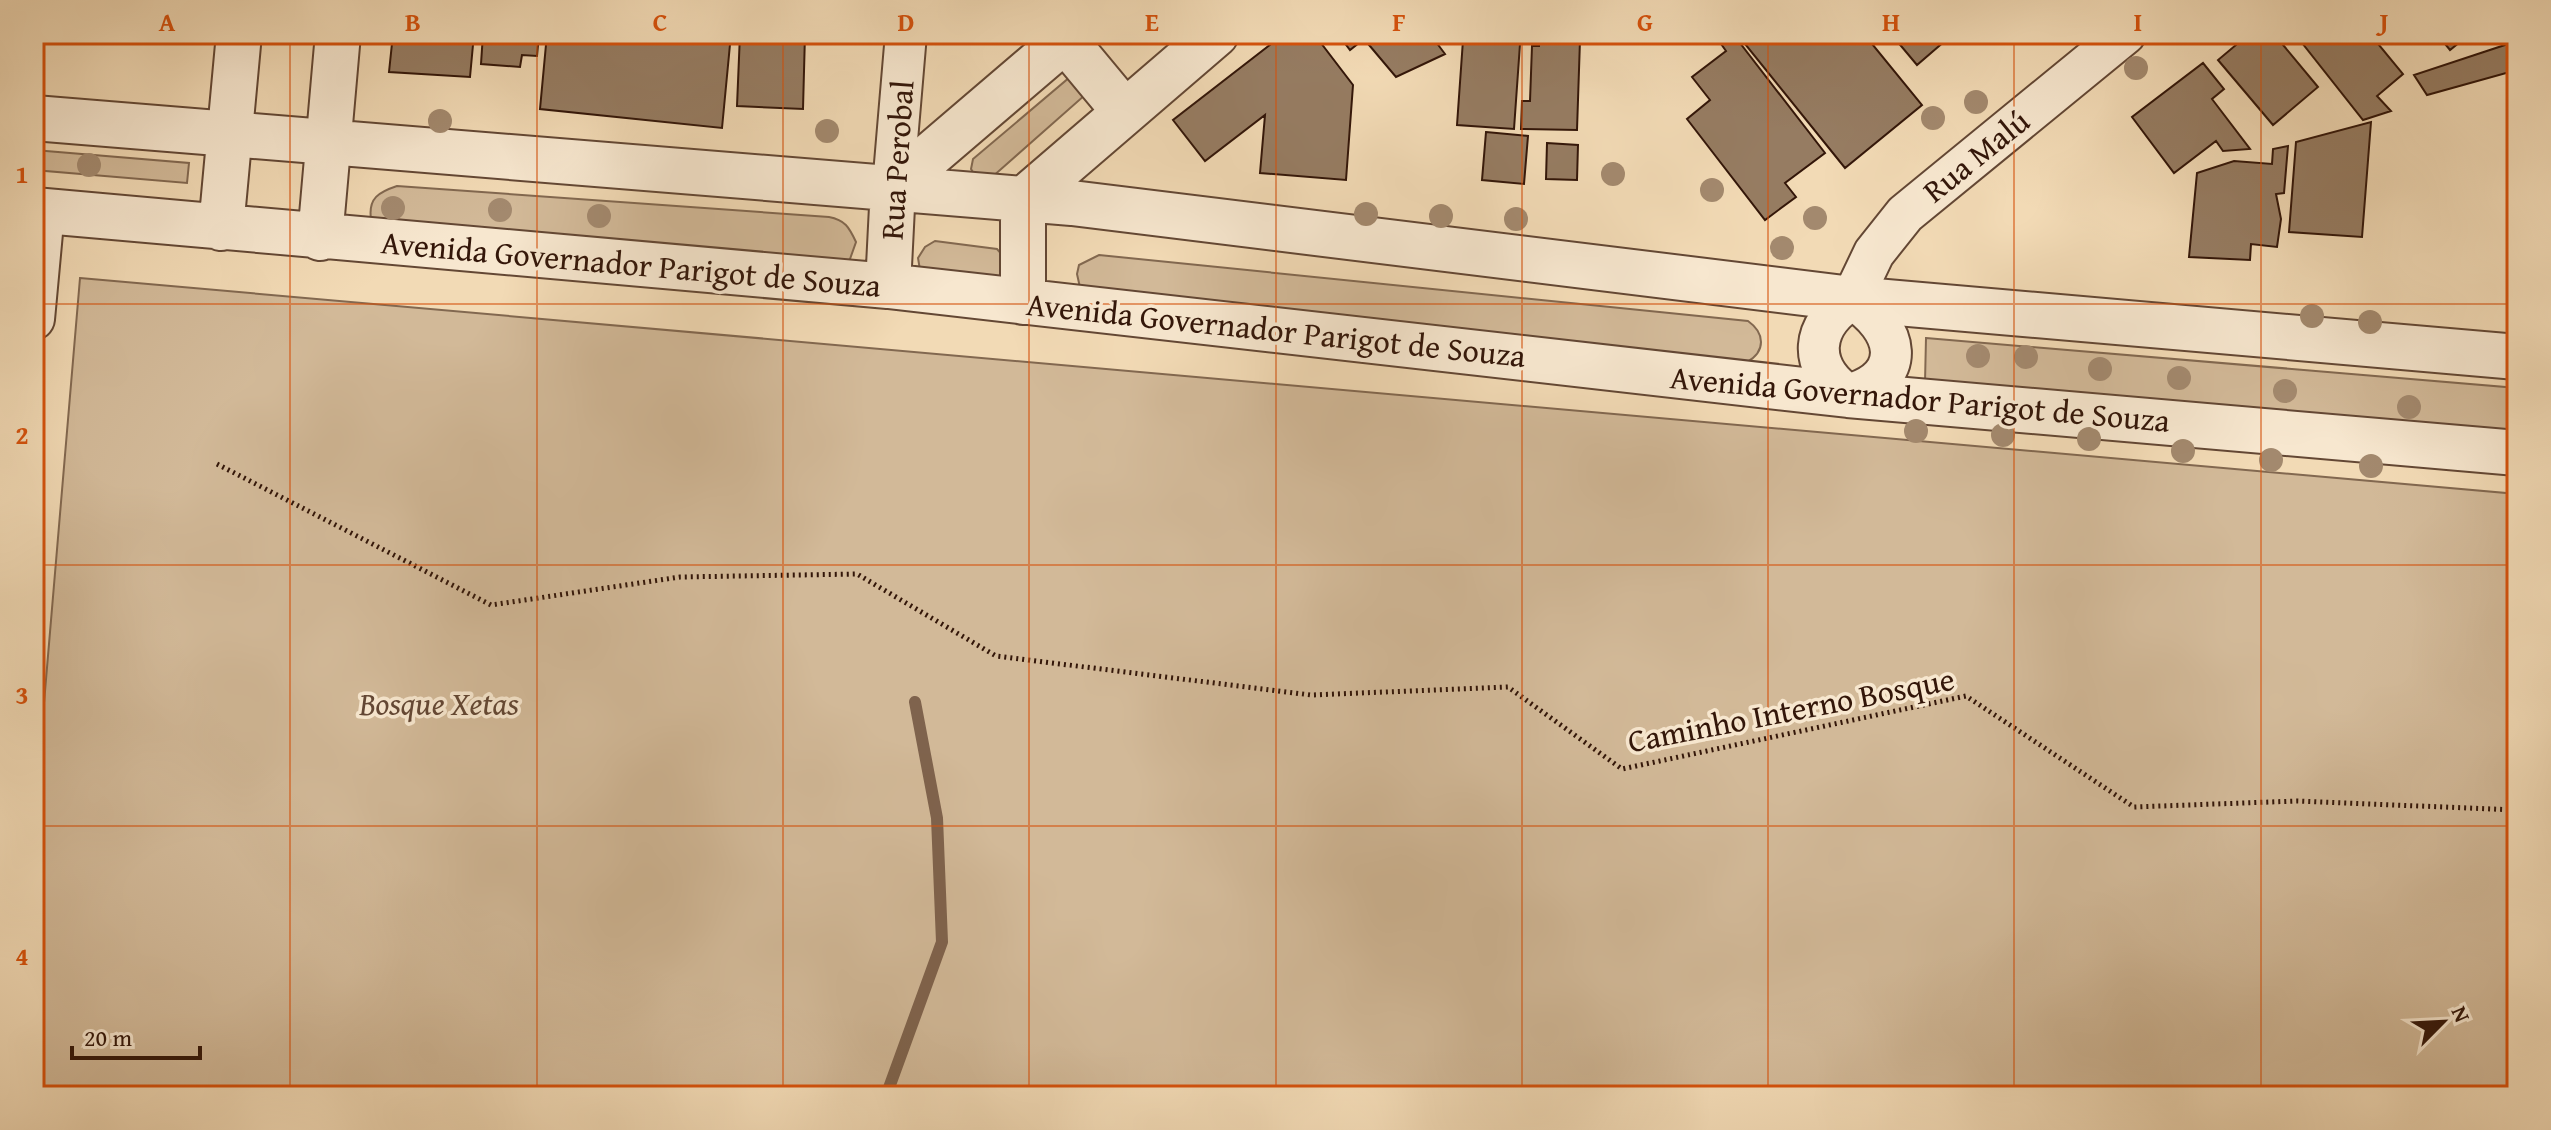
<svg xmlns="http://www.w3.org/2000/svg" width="2551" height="1130" font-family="'Gentium Book Plus',serif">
<rect width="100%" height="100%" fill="#f2dab5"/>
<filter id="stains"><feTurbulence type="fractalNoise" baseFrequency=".0025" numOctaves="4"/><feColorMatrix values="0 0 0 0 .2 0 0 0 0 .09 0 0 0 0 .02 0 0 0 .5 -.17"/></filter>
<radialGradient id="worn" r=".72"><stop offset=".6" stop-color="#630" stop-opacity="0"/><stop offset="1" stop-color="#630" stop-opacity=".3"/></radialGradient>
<path fill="#d2b998" stroke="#826850" stroke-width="2" d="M1070,77L1085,95L991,178L975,175L971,169L973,159Z
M34,150L189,163L187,183L34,170Z
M397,186L829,217C845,220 849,227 856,242L850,259L838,268L371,219C368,198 379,192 397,186Z
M935,241L997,249L1004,257L1002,281L921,276L918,258L925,247Z
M1099,255L1748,321C1765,333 1766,351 1747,362L1081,292L1077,274L1079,265Z
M80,278L2517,494V1096H34V821Z
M1926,338L2517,388V434L1925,382Z"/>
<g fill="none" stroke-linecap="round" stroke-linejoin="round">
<path stroke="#7f634d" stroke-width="12" d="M886,1096L942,942L937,818L915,702"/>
</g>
<path fill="#967c62" stroke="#331609" stroke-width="2" d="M40,34H81L80,42L40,39Z
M393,34H474L470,77L389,72Z
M483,34H539L537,56L522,55L520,67L481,64Z
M547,34H731L722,128L540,109Z
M740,34H805L803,109L737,106Z
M1284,34H1314L1353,85L1346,180L1260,173L1265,115L1205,161L1173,120Z
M1338,34H1430L1445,54L1396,77L1364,39L1350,50Z
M1729,34H1733L1825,153L1785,183L1796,197L1765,220L1687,119L1710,100L1692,77L1726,51L1719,41Z
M1737,34H1864L1922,105L1845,168Z
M1891,34H1953L1917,65Z
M2249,34H2274L2318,87L2273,125L2218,60Z
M2295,34H2370L2403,74L2377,96L2391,111L2363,120Z
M2437,34H2464L2466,37L2450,50Z
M1539,39L1580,40L1577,130L1521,129L1522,101H1530L1532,46H1539Z
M1463,40L1520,44L1514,129L1457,125Z
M2508,44L2517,54V70L2427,95L2414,75Z
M2203,63L2224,89L2212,99L2250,149L2223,151L2216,141L2174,173L2132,117Z
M2371,122L2362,237L2289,232L2296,142Z
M1486,132L1528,136L1524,184L1482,180Z
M1547,143L1578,145L1577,180L1546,179Z
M2288,146L2284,193L2276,194L2281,219L2277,247L2251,244L2250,260L2189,257L2197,173L2234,161L2272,164L2273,149Z"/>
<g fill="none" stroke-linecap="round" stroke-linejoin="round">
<defs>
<path id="minor" d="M893,187L906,34
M1852,299L1874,253L1905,214L2125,34
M1852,299C1899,328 1910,377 1848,395C1806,366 1811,325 1852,299Z
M34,319L44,211"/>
<path id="tertiary" d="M1065,40L1124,111
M34,118L1072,203L1852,299L2517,357
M34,210L888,286L1848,395L2517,453
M221,228L239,34
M320,238L338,34
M888,286L893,187L1072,34
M1023,302V200L1216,34"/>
</defs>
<use href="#minor" stroke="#634734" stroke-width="44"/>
<use href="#tertiary" stroke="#634734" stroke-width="48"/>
<path stroke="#331609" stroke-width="5" stroke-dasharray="2 4" stroke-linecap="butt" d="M217,464L491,605L680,577L857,574L996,656L1311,695L1508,687L1622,769L1966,696L2134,807L2297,801L2517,810"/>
<use href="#minor" stroke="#f7e7cf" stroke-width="40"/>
<use href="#tertiary" stroke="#f7e7cf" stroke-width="44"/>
</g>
<g fill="#a3896e">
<circle cx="2136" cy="68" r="12"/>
<circle cx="1976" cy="102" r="12"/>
<circle cx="1933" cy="118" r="12"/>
<circle cx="440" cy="121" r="12"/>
<circle cx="827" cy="131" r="12"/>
<circle cx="89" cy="165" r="12"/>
<circle cx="1613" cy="174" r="12"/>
<circle cx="1712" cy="190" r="12"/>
<circle cx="393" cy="208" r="12"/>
<circle cx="500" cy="210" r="12"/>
<circle cx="1366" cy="214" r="12"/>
<circle cx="599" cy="216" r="12"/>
<circle cx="1441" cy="216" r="12"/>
<circle cx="1815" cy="218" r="12"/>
<circle cx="1516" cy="219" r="12"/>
<circle cx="1782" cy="248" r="12"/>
<circle cx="2312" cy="316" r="12"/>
<circle cx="2370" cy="322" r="12"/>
<circle cx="1978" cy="356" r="12"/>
<circle cx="2026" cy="357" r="12"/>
<circle cx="2100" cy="369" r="12"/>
<circle cx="2179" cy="378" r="12"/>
<circle cx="2285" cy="391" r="12"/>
<circle cx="2409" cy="407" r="12"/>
<circle cx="1916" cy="431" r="12"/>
<circle cx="2003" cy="435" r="12"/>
<circle cx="2089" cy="439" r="12"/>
<circle cx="2183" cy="451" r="12"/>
<circle cx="2271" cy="460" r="12"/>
<circle cx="2371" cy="466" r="12"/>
</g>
<path fill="none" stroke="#d6520c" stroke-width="2" stroke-opacity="0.55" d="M290,34V1096M537,34V1096M783,34V1096M1029,34V1096M1276,34V1096M1522,34V1096M1768,34V1096M2014,34V1096M2261,34V1096M34,304H2517M34,565H2517M34,826H2517"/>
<g text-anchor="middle" stroke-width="7" stroke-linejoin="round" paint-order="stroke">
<g font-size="32" fill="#331609" stroke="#f7e7cf">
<text transform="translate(1976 156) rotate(-39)" y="11">Rua Malú</text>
<text transform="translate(897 160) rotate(-86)" y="11">Rua Perobal</text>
<text transform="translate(631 264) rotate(5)" y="11">Avenida Governador Parigot de Souza</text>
<text transform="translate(1276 330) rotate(6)" y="11">Avenida Governador Parigot de Souza</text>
<text transform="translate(1920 399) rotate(5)" y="11">Avenida Governador Parigot de Souza</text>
<text transform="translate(1791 710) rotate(-11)" y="11">Caminho Interno Bosque</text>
</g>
<g font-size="32" font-style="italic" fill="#634734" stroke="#f7e7cf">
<text x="439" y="715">Bosque Xetas</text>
</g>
</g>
<rect width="2551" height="1130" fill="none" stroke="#f2dab5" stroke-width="88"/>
<g transform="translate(2443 1022) rotate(66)" stroke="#f7e7cf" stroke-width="6" paint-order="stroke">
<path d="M0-6L14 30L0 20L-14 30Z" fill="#331609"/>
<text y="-12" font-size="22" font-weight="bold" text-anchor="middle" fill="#331609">N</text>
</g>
<path d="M72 1046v12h128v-12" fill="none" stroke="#331609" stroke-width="4"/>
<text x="84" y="1046" font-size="24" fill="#331609" stroke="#f7e7cf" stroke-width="6" paint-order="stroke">20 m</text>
<rect x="44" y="44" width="2463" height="1042" fill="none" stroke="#d6520c" stroke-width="3"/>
<g font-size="26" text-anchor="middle" font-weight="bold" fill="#d6520c">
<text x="167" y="31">A</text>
<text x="413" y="31">B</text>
<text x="660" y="31">C</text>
<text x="906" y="31">D</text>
<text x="1152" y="31">E</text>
<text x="1399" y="31">F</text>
<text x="1645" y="31">G</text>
<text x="1891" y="31">H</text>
<text x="2138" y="31">I</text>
<text x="2384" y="31">J</text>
<text x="22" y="183">1</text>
<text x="22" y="444">2</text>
<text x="22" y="704">3</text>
<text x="22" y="965">4</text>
</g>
<rect width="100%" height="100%" filter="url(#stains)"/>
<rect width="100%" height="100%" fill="url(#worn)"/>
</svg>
